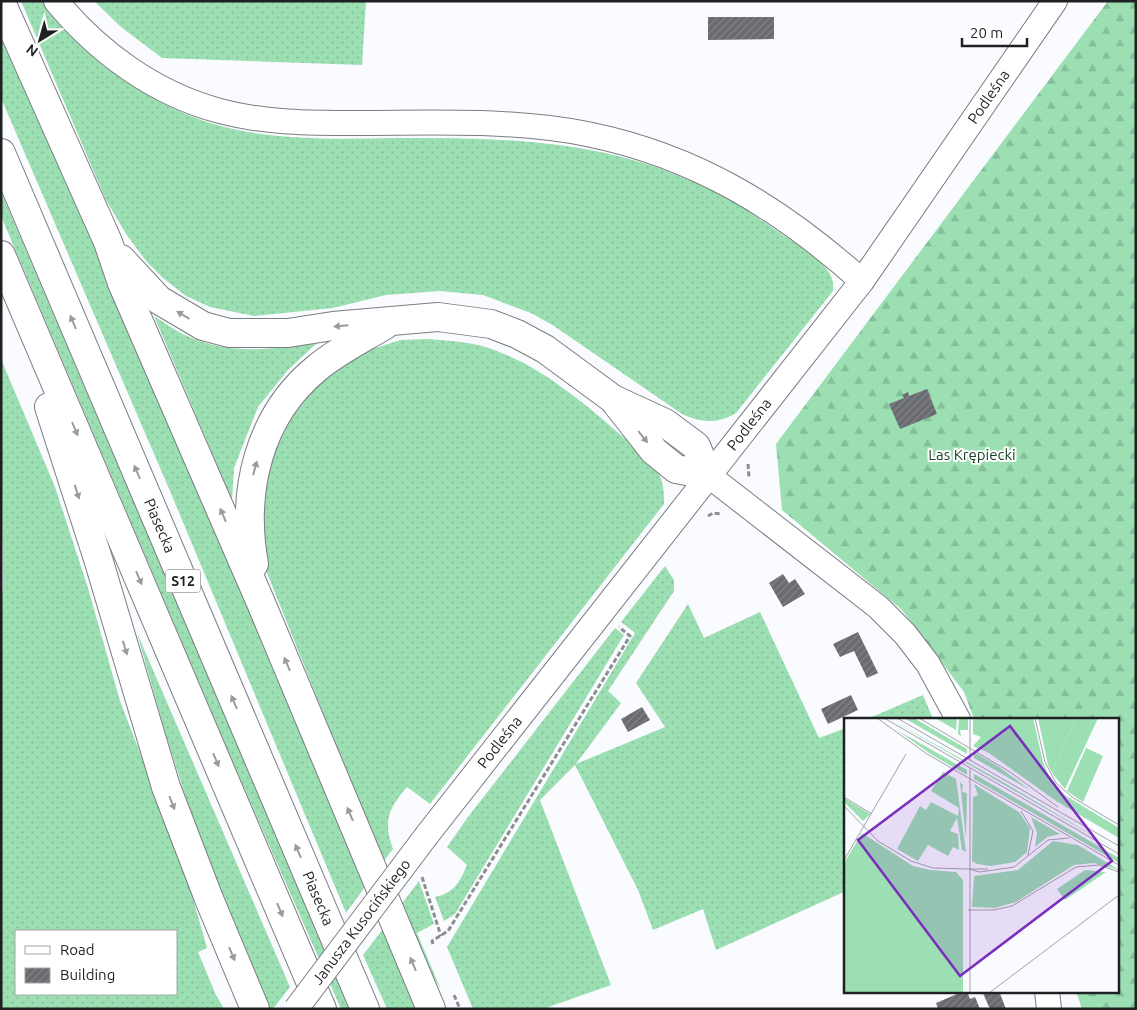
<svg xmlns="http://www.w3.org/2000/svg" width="1137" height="1010" font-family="Ubuntu,sans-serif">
<defs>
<pattern id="grass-dots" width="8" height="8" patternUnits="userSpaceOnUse" patternTransform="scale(1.25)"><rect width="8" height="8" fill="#9bdfb2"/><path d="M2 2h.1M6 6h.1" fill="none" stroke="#85bf99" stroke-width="1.8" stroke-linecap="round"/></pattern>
<pattern id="forest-firs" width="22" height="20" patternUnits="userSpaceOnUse" patternTransform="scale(1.25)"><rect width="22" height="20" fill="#9bdfb2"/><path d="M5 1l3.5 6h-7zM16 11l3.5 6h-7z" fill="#85bf99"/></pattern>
<pattern id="building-hatch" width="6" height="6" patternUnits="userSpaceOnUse" patternTransform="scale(1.25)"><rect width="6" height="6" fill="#696b70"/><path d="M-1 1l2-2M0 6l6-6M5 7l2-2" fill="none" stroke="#828387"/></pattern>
</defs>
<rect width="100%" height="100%" fill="#fafbff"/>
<path fill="url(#grass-dots)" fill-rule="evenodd" d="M21,1H42C81,53 134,95 196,118C259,142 331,139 398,138C500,138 596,139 691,181C703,186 716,190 727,197C747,209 766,224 786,237C803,249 837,266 833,291L736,413C718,424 701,423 682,414L554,326L531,313L483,295L440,291L386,295L333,308L254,316L210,307L186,296L163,278L146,261L126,234L106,200Z
M94,1H366L362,65L162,58L121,27Z
M1,26L195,477L365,887L346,913L170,491L1,98Z
M1,192L351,1009H341L235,767L1,216Z
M154,316C164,322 175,331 187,336C231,356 271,349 317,343L288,370L258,407L234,468L232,500Z
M429,339C452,341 475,342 497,351C544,369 584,403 622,436C634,446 650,458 657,471C664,482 664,492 664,504L430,804L407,787C388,809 383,821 393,849L383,862L265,568L262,497L273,454L293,416L316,387L347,364L373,349L400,340Z
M1,359L55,487L88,588L120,701L183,864L207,948L198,952L216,995L224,1009H1V607L3,586ZM16,931H176V994H16Z
M665,566L674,580V591L608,691L621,703L576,764L665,727L636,683L688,604L704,638L760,612L819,738L846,728V891L716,950L703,909L653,930L638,890L575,765L540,800L611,985L543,1009H473L447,947L635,633L621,622Z
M615,628L624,635L455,914L444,921L435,897C454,893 460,882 467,865L447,847L468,817Z
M137,633L290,987L273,1009H269L203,851L165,732Z
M923,695L933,719H867Z
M419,881L434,924L417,933L441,990L430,972L400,906Z
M383,929L417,1009H387L363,955Z"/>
<path fill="url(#forest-firs)" d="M1108,1H1136V1008L1082,1009L1076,991H1118V719H974L964,692L902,610L782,510L776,444Z"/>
<path fill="url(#building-hatch)" d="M708,17H774V39L708,40Z
M927,389L937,414L900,429L889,404L904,398L902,395L908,392L909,396Z
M783,574L789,583L795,579L805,594L783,607L769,583Z
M858,632L878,673L867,678L854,651L840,657L833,644Z
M851,695L858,710L828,724L821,709Z
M642,707L650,720L628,732L621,719Z
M964,991H967L970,999L975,997L980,1009H938L936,1003Z
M982,991H999L1006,1009H990Z"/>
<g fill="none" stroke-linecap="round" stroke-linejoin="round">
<defs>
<g id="minor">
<path d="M56,1C98,52 155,94 220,111C264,123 311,123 357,123C432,123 513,119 587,134C696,156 780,208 862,281"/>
<path d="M708,475L878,607L905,634L928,664L958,719"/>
<path id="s1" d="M427,835L862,281L1055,1"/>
<path d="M1047,991L1049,1009"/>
</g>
<g id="highway">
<path d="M1,2L108,242L122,283L261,603L431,1009"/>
<path id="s2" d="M1,153L365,1009"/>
<path d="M1,255L322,1009"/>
<path d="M121,259L159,300L203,326L229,333H288L333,326L438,317L491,324L517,334L545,349L613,399L665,423L696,446L708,475"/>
<path d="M617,404L654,451L676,469L708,475"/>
<path d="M49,407L99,562L166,787L209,899L255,1009"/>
<path d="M254,564C241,492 258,416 317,368C337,351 362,339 385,325"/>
</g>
</defs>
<use href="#minor" stroke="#7a7d82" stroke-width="26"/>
<use href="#highway" stroke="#7a7d82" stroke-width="30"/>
<path stroke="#8d8e91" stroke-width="3" stroke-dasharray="5 2.5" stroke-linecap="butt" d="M748,464L749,478
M708,516L713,513L721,514
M422,877L441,936
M433,944L432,941L448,931L630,636L619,627
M454,995L460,1009"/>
<use href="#minor" stroke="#fff" stroke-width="24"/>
<use href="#highway" stroke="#fff" stroke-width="28"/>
<defs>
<g id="minor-bridge">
<path id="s3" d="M296,1009L427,835"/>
</g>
</defs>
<use href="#minor-bridge" stroke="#7a7d82" stroke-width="26" stroke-linecap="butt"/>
<use href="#minor-bridge" stroke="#fff" stroke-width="24"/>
</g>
<defs><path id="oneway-solid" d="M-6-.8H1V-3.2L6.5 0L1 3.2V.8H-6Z" transform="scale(1.25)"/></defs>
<g fill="#9a9b9c">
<use href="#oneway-solid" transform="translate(183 315) rotate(-149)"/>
<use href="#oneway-solid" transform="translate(73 322) rotate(-113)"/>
<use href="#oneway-solid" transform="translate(341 326) rotate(175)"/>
<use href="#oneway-solid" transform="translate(75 429) rotate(67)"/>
<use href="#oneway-solid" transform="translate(643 437) rotate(51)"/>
<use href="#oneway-solid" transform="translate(255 468) rotate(-75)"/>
<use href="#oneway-solid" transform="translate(137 472) rotate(-113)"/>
<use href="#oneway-solid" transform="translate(77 492) rotate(72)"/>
<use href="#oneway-solid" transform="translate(223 515) rotate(-113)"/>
<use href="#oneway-solid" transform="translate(139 578) rotate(67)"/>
<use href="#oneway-solid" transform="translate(125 648) rotate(73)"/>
<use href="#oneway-solid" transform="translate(287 664) rotate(-113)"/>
<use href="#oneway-solid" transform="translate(234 702) rotate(-113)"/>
<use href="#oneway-solid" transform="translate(216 760) rotate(67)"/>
<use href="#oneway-solid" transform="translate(172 803) rotate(69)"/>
<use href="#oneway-solid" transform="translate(350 814) rotate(-113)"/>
<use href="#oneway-solid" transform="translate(298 851) rotate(-113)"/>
<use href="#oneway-solid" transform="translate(280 910) rotate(67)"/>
<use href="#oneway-solid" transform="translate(232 954) rotate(67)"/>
<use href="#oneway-solid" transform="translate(413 964) rotate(-113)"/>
</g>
<g text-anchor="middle" stroke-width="4" stroke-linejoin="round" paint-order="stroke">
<rect fill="#fff" stroke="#626364" stroke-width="1" x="165.5" y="569.5" width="35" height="23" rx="4"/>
<g font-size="14" font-weight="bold" fill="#1f2022">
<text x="183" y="586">S12</text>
</g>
<g font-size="15" fill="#1f2022" stroke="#fff">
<text dy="5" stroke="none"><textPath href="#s1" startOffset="928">Podleśna</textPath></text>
<text dy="5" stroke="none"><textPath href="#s1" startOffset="522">Podleśna</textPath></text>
<text dy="5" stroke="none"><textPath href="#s2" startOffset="405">Piasecka</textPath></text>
<text dy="5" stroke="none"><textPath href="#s1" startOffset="118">Podleśna</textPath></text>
<text dy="5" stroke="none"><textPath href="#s2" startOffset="810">Piasecka</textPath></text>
<text dy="5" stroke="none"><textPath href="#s3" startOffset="109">Janusza Kusocińskiego</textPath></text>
</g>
<g font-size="15" fill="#1b412a" stroke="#fff">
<text x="972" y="460">Las Krępiecki</text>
</g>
</g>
<g transform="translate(844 718)">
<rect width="275" height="275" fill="#fafbff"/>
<path d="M44,0L159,64L275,133L164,69ZM60,0H70L123,31V36ZM91,0H113L112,12ZM115,0H124V12H116L117,18L114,16ZM129,0H189L199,44L208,65L222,78L275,110V120L212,83L145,35L129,28L137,19L129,16ZM194,0H232L208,55L204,47ZM53,12L123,52V57L88,37ZM130,34L155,49L186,72L130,40ZM99,54L112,61L122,134L118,132L113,100L106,113L114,116L115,132L109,129L104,138L84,127L74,143L53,131L76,88L82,92L87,84L114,98L115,90L87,73ZM130,56L275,140V145L130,61ZM116,64L119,67L118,74L123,75L122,121ZM130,66L175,94L186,110L183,134L171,144L147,148L133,146L128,143L129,79L134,77ZM0,80L26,96L19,103L0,84ZM187,99L216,116L203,119L191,129L193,115ZM209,123L234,127L275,152L250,145L230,147L172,184L151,190L128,189L130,158L174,152ZM241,152L262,154L221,182L213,171Z" fill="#9bdfb2"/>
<path d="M18,115L69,148L86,152L112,154L119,162V275H0V145Z" fill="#9bdfb2"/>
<path d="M232,0H254L221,71L208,55ZM242,30L259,38L239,84L223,73Z" fill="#9bdfb2"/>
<path fill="none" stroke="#a2a3a7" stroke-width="1" d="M33,0L83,36L275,147M40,0L275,136M53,0L275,128M75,0L166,54L214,89M126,0V43M191,0L201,44L212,65L228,79L275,107M0,79L28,96M0,88L34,123L67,143L89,150L125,151M177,93L189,113L184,137M0,142L62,36M125,151L136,154L170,149L204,122L225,120M125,151H144M124,192H150L168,188L232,149L255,147L275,154M126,275V50M145,275L275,177"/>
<path fill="#7b2cbf" fill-opacity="0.15" stroke="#7b2cbf" stroke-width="2.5" d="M166,8L268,143L116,258L14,122Z"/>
<rect width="275" height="275" fill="none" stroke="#1f2022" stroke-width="2.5"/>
</g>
<rect width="1137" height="1010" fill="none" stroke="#1f2022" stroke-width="5"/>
<rect x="15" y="930" width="162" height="65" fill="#ffffff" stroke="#a5a6a7"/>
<rect x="25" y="946" width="25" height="8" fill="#ffffff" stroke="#a5a6a7"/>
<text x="60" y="955" font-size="15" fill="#1f2022">Road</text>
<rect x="25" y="968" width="25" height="15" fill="url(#building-hatch)" stroke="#a5a6a7"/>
<text x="60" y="980" font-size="15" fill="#1f2022">Building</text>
<g transform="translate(40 40) rotate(217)" stroke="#ffffff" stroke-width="4" paint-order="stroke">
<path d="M0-4L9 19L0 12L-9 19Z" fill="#1f2022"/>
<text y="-8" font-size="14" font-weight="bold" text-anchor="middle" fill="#1f2022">N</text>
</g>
<path d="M962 38v8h65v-8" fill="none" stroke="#1f2022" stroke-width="2.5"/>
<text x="970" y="38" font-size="15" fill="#1f2022" stroke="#ffffff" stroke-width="4" paint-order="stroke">20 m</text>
</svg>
